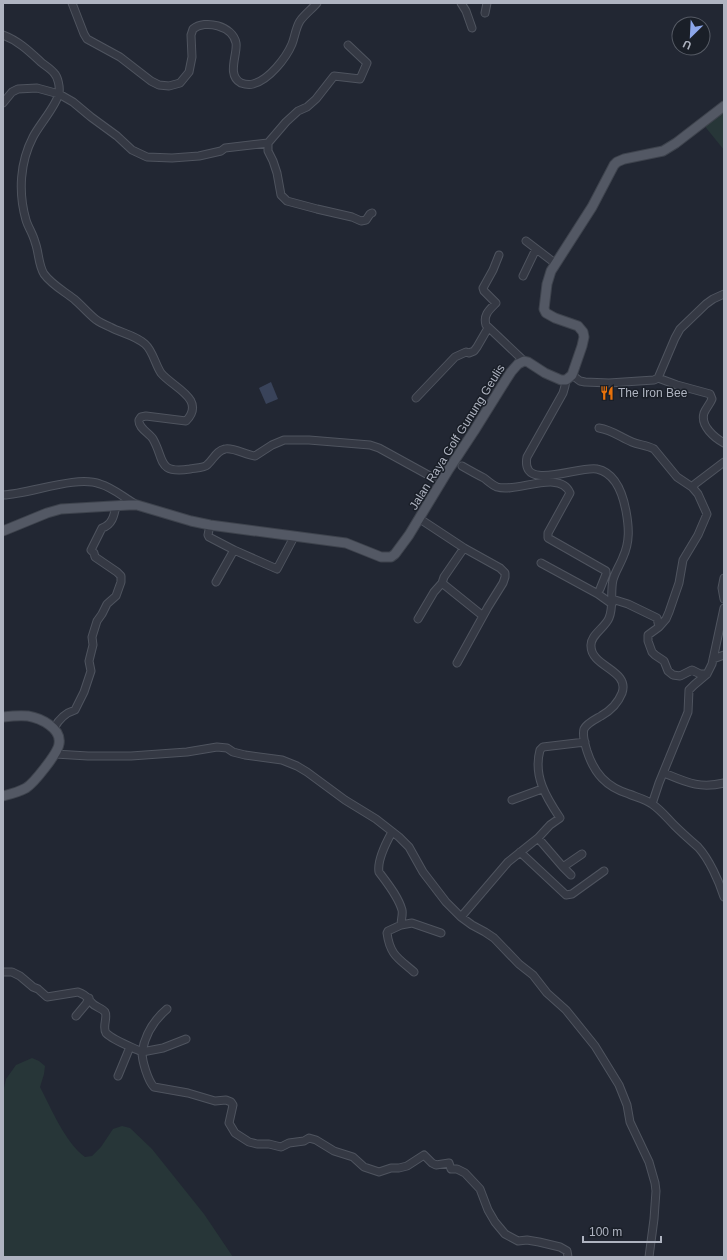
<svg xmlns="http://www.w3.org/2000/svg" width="727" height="1260" font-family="Arial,sans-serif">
<rect width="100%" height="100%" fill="#222733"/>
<path fill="#273638" d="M724,111V150L703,124Z
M32,1058L39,1061L45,1066L44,1074L40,1087C52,1110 65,1142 85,1157L92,1156L101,1147L113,1129L122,1126L130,1128L152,1149L204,1214L233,1257H3V1093L6,1079L16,1065Z"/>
<path fill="#39435a" d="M271,382L278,399L266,404L259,388Z"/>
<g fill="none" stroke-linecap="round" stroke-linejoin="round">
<defs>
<path id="minor" d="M72,3L84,34L87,39L120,57L151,81L159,85L169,86L180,83L189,72L192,57L191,35L193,29C205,19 233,26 236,43C238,54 226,75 241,83C244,84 249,85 253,84C269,80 286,58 292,44C295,36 296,27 300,21C305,14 312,9 317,3
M461,3L466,11L472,28
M485,13L487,3
M3,35C19,41 30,52 42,63C46,66 51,69 54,73C58,77 60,87 59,93C57,105 39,125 33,137C20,162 18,192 26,220C28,227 33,234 35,242C39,252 38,264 44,274C52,285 64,291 74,299C81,305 87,312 94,318C98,322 104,324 110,327C121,333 135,335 145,344C153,351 155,364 161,373C172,387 207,399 186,421L146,416L141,417L139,420C138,428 149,433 153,439C165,460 157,474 190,469C195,468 204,468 207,465C214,459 216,451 225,449C233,447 246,455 255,456L272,445L284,440H309L370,445L379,448L430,476L442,481
M348,45L367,63L360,79L334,76L316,99L307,107L298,111L286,122L268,143V151L273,161L277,173L281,195L287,201L317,209L352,217L361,221L366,220L370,214L372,213
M3,103L12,92L18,89L37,88L59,94L73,102L91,117L117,136L132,150L147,157L172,158L199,156L221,151L225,148L268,143
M526,241L556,264
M499,255L493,270L483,288L484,291L496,303C489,310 483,315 486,325L524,361
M523,276L536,249
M572,375L580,381L585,382L609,383L654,380L658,378L677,385L710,394L712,399C710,404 706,408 704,413C700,426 715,438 724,443
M658,378L675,338L680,329L706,304L713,299L724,294
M566,380L565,386L563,393L527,457C520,493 580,465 597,469C616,473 623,495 626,511C629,527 630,542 623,557C620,565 615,572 613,580C610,593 614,606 609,618C605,628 590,635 591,646C591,667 630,670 622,693C618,703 610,711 601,716C596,719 587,723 584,729C582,736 585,744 587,751C594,773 606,787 629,794C636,797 645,799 652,804C661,810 667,818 675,826C682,833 690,840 698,847C709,859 719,881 724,897
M416,398L455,357L466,352L469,353L474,351L477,347L488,328
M599,428C612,430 620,437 632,442C639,445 647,445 654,449L677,477L692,487L698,494L707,514L698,535L683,560L679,583L669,612L666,619L659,627
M462,466C469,470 476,474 484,478C488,481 492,485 497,487C517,493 560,469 570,493L548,533V538L606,571V574L600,589
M692,487L695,484L724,462
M3,495C30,494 76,475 100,484C114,488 124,498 137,505
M420,519L464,548L500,568L505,573V577L503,583L488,607L457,663
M210,525L208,535L209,537L234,550L277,569L294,537
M464,548L444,577L442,583L483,616
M541,563L598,594L612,604
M724,578L722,588L724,599
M216,582L234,550
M612,599L628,604L657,618L659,627L648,635V641L652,652L655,655L664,661L668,671L673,675L680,676L692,670L700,674H707
M418,619L434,592L442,583
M713,659L724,655
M54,728C59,719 65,713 75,710L84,692L91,671L89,661L93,645L92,637L97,621L102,614L107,604L116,596L121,582V576L117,572L95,557L94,553L91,550L102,528C112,525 114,516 116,506
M55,754L88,756H131L187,752L217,747L227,748L233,752L245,755L282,760L297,766L307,772L345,800L376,819L399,837L409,847L423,872L446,902L461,917L472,925L485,932L494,938L519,964L533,975L547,993L566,1010L595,1046L619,1085L627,1105L630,1122L649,1162L655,1183L656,1191L654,1219L649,1257
M664,773C686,782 699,789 724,783
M512,800L542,789
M652,804L659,783L688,712L689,690L694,685L707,674L712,664L724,608
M392,832C387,841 377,861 379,872C387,883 398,896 402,910C403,914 401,920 401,925L388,931L387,933C390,955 398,958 414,972
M538,838L563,867L571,875
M520,852L566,895L572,894L604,871
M563,867L582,854
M461,917L508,862L538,838L550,825L560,818C546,797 533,776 540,750L543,747L585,742
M401,925L412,923L441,933
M3,972H12L20,976L33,987L38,989L47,997L78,992C87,995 87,998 92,1003C95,1007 102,1008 105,1012C108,1017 102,1027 106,1033C114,1041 132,1047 142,1052C142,1061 148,1081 154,1087L188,1093L215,1101L226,1100L231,1102L233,1105L229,1123L235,1133L249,1142L257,1144H269L281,1147L289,1143L304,1141L309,1138L316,1140L334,1151L353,1157L364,1167L379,1172L391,1168H399L407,1166L424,1155L432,1163L436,1165L449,1163L451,1169H457L465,1173L480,1189L488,1210L495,1222L505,1234L518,1241L527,1240L539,1242L560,1247L567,1251L568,1257
M167,1009C154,1020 145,1035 142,1052L163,1048L186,1039
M76,1016L86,1004L89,998
M118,1076L130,1047"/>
<path id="major" d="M3,531L47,513L61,509L129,505H137L191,521L210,525L346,543L381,557H391L395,554L409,535L449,469L474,431L502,386L511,372L518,364L524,361L528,362L545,373L561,380H566L572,375L582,346L584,337L583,332L578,326L555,318L546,313L544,309L547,284L551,271L592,207L614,165L617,162L624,159L663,151L676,143L724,106
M3,717C11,716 20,715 28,716C40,718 62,728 59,744C58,753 34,783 26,788C19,792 11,794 3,796"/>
</defs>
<use href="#minor" stroke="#4f545f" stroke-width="9"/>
<use href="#major" stroke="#3e434d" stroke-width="11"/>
<use href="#minor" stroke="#353944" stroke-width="7"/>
<use href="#major" stroke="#535864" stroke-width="9"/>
</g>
<defs>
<symbol id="restaurant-bare" viewBox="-9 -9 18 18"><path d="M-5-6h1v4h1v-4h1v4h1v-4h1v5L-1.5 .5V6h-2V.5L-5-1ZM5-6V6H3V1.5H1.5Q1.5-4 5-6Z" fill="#e8710a" stroke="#1a1f28" stroke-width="2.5" paint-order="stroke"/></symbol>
</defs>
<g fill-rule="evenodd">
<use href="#restaurant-bare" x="597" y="383" width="20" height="20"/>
</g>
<g text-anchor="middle" stroke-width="3" stroke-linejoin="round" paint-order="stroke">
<g font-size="12" fill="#afb4c1" stroke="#1a1f28" text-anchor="start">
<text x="618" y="397">The Iron Bee</text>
</g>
<g font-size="12" fill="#afb4c1" stroke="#1a1f28">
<text transform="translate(457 437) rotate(-58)" y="4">Jalan Raya Golf Gunung Geulis</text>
</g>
</g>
<rect width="727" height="1260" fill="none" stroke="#afb4c1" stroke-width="8"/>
<g transform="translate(691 36) rotate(204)"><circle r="19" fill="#1a1f28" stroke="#565b65"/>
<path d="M0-3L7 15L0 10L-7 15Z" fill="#8ca6e9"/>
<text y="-6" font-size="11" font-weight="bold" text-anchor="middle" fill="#afb4c1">U</text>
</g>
<path d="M583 1236v6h78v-6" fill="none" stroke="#afb4c1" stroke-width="2"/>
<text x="589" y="1236" font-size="12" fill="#afb4c1" stroke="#1a1f28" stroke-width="3" paint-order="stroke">100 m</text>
</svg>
